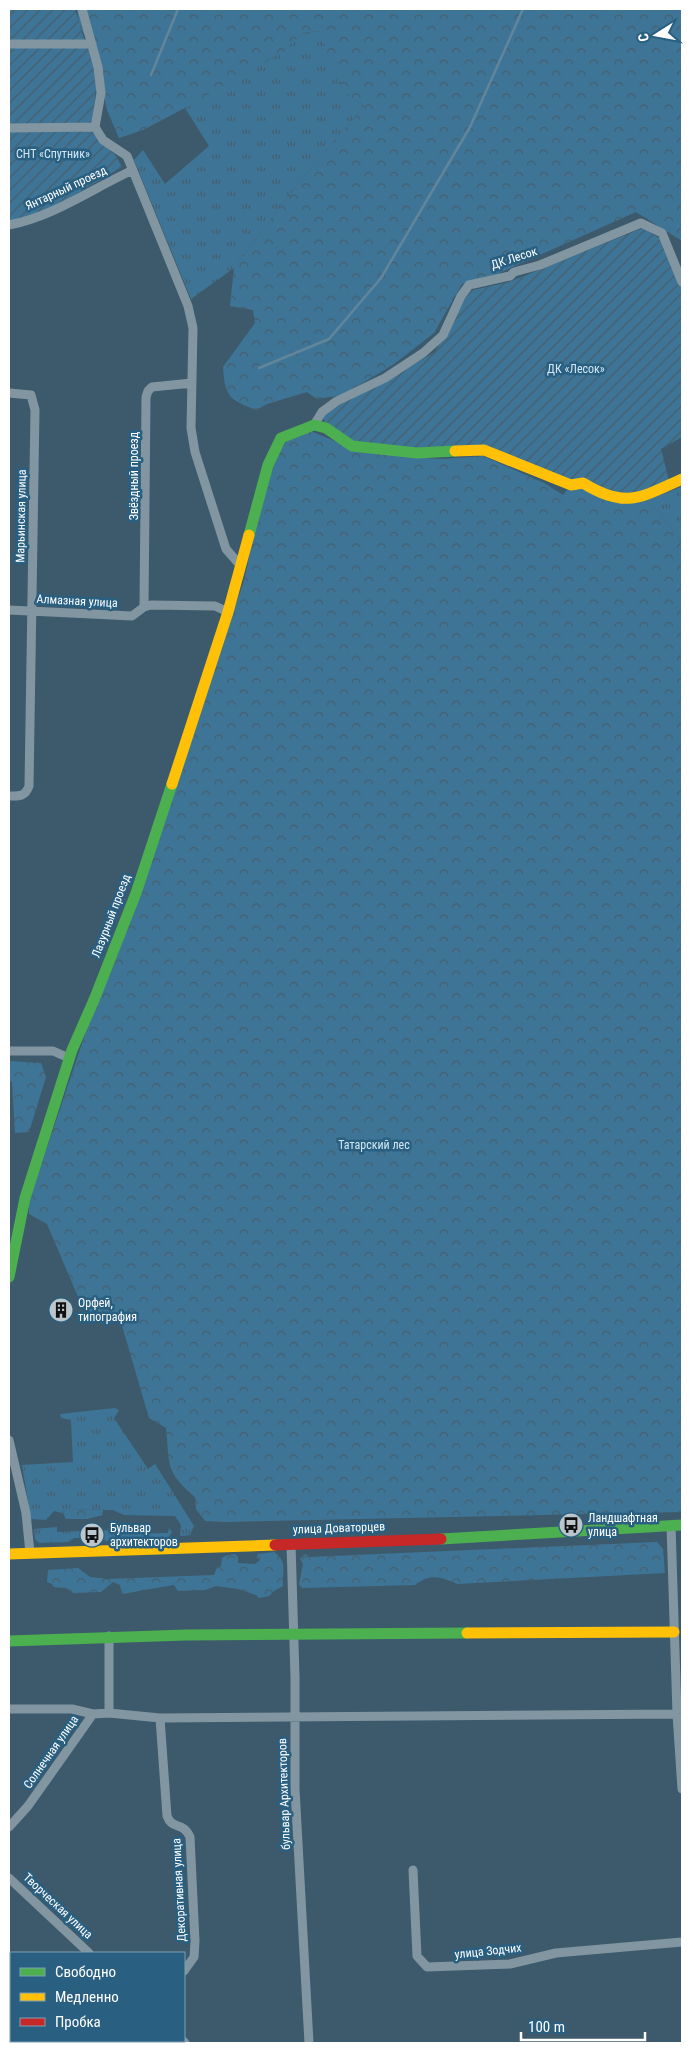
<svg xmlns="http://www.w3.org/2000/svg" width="691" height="2052" font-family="'Roboto Condensed',sans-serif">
<defs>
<pattern id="grass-tufts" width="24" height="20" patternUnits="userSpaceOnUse" patternTransform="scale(1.25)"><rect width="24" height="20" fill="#3e7596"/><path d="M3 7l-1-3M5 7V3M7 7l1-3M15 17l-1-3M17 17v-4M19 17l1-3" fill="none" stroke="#465e6d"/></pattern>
<pattern id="forest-crowns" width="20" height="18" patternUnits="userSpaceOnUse" patternTransform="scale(1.25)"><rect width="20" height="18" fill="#3e7596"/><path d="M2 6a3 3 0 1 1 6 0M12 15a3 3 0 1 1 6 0" fill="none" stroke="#465e6d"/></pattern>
<pattern id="garden-furrows" width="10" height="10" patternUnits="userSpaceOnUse" patternTransform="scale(1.25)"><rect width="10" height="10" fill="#3e7596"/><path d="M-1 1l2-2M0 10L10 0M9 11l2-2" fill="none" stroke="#465e6d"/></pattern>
</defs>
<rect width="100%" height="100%" fill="#3d5a6c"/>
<path fill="url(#grass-tufts)" d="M320,31L343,91L364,106L298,184L234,268L191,299L134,160L143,150L165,184L209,146L185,108L284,51L302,33Z
M681,487L682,490V544L661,514L645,501Z
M115,1408L119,1410L114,1418L148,1469L155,1464L194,1526L190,1535L180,1536L181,1525L175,1516L124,1515L113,1510L66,1509L62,1513L54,1511L46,1520L31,1519L22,1465L73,1462L71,1420L61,1418L60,1414Z
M57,1527V1532L83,1531V1538H74L68,1542L39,1543L35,1539L34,1529Z
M169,1528L172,1532L169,1537L106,1541L101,1538H93V1531L119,1530L121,1533H168Z"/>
<path fill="url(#forest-crowns)" d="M77,9H682V241L636,212L497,274L462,284L434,333L394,364L343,395L317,399L307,392L267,404L256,410C229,399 225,397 223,367L255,323L253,310L230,306L234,268L298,184L364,106L343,91L319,31L302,33L284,51L200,100L143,130L119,138L107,110L96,58L79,24Z
M313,432L349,447L422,458L443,459L483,456L544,483L563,495L568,489L578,488L645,501L661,514L682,544V1512L225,1522L205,1521L196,1509L195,1497C164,1471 170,1464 166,1428L149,1418L121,1322L103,1316L88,1314L79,1299L47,1224L29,1214V1201L90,1020L244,581C254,536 263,474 290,436Z
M9,1061L41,1063L46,1077L29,1132L15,1133L12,1082L9,1081Z
M66,1509L103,1510V1515L87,1519H66L63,1513Z
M657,1542L663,1549L665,1573L457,1584C441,1577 430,1573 415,1585L302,1588L299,1584L303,1564L300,1559L305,1554L310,1557Z
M274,1552C288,1562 282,1571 283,1586L274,1591L269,1596L259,1598L256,1595L238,1589L216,1586L205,1590L178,1591L174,1585L122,1594L120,1585L113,1582L101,1592L73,1593L66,1588L54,1587L52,1584L47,1582L48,1570L78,1568L90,1577L108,1579L214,1575L217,1567L221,1566L222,1558L225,1556L235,1554L238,1557V1563L255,1564L260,1560L256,1557L258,1554Z"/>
<path fill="url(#garden-furrows)" d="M9,9H75L84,39L94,60L97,83L92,119L93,133L116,156L122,167L25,224L9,227Z
M643,228L662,240L682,287V437L661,449L669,481L623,499L480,446L416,451L353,443L326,426L323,417L344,402L392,377L435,352L469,291L509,282Z"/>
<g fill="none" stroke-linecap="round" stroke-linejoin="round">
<path stroke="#61869b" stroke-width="2.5" d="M151,75L178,9
M259,368L329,339L381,278L470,127L523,9"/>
<path stroke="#8296a2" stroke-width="9" d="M82,9L98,67L101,93L95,127L103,140L127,156L188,306L193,328L191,428L195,452L226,549L240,565
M9,44H92
M9,128L95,127
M9,225C53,217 93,188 133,170
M9,393L31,395L35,410L29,786C25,797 19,796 9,796
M314,425L322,412L337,401L385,378L423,353L443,335L461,296L469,285L510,276L514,272L540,265L641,223L662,233L682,282
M144,607L146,397L148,391L152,387L192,383
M9,610L132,616L144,607L151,605L215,606L228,612
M9,1051H53L69,1058
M9,1440L26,1513L30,1553
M671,1526L677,1714L682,1789
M291,1544L295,1677V1789L309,2043
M9,1709H72L93,1714L109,1713V1636
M109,1713L160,1718L167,1816C172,1830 183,1821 190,1837L195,1941L194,1957L184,1971
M160,1718L677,1714
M9,1827L28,1806L93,1714
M413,1870L417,1956L427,1967L510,1964L556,1953L682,1942
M9,1878L89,1953
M183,2041L185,2043
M24,2043L27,2041"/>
<path stroke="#4caf50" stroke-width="11" d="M249,535L268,465L281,438L314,425L326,428L352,446L417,453L455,451
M9,1277L25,1198L72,1050L94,1000L136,893L172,784
M441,1539L682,1525
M9,1641L186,1635L467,1633"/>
<path stroke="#ffc107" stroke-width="11" d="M455,451L484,450L571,485L583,483C625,509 640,498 682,479
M172,784L228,612L249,535
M9,1554L275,1545
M467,1633L674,1632"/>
<path stroke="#c62828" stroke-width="11" d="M275,1545L441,1539"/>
</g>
<defs>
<symbol id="building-disc" viewBox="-11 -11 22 22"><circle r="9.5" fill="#bbc5cc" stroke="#295f80"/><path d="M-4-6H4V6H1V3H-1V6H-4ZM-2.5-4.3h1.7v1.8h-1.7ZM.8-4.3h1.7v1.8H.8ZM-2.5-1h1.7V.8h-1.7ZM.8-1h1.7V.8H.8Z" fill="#111"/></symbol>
<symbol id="bus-disc" viewBox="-11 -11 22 22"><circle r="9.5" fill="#bbc5cc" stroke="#295f80"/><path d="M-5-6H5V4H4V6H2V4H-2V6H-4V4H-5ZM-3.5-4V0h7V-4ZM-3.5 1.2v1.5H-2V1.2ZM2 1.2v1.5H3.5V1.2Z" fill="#111"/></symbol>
</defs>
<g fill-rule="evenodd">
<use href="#building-disc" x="47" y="1296" width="28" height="28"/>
<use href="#bus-disc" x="557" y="1511" width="28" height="28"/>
<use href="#bus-disc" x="78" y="1521" width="28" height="28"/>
</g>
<g text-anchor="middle" stroke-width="5" stroke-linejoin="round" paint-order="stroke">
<g font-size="12" fill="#d3e8f4" stroke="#295f80">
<text x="53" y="158">СНТ «Спутник»</text>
<text x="576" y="373">ДК «Лесок»</text>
<text x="374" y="1149">Татарский лес</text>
</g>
<g font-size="12" fill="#fff" stroke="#295f80">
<text transform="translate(66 188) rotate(-25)" y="4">Янтарный проезд</text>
<text transform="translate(514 258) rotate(-18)" y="4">ДК Лесок</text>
<text transform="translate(134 476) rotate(-90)" y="4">Звёздный проезд</text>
<text transform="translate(21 516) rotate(-89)" y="4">Марьинская улица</text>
<text transform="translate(77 601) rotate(3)" y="4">Алмазная улица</text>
<text transform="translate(111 916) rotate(-69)" y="4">Лазурный проезд</text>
<text transform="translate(339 1528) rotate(-2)" y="4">улица Доваторцев</text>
<text transform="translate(51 1752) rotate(-55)" y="4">Солнечная улица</text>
<text transform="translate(284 1794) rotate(-92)" y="4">бульвар Архитекторов</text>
<text transform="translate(179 1890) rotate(-93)" y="4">Декоративная улица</text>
<text transform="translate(58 1906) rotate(43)" y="4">Творческая улица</text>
<text transform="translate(488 1951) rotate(-6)" y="4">улица Зодчих</text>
</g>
<g font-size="12" fill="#fff" stroke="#295f80" text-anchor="start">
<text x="78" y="1307">Орфей,<tspan x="78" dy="14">типография</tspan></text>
<text x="588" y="1522">Ландшафтная<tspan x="588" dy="14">улица</tspan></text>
<text x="110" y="1532">Бульвар<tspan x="110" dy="14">архитекторов</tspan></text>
</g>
</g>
<rect width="691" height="2052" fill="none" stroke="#ffffff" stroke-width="20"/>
<rect x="10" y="1952" width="175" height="90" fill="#295f80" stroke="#7f9fb3"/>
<rect x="20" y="1968" width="25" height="8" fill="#4caf50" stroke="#7f9fb3"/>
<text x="55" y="1977" font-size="15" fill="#ffffff">Свободно</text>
<rect x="20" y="1993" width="25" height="8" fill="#ffc107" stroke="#7f9fb3"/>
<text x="55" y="2002" font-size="15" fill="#ffffff">Медленно</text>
<rect x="20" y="2018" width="25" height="8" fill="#c62828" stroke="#7f9fb3"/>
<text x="55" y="2027" font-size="15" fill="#ffffff">Пробка</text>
<g transform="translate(656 35) rotate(259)" stroke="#295f80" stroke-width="4" paint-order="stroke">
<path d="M0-4L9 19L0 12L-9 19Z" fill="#ffffff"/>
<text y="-8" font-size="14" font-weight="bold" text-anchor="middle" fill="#ffffff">С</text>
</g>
<path d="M521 2032v8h124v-8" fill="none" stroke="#ffffff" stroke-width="2.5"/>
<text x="528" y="2032" font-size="15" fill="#ffffff" stroke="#295f80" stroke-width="4" paint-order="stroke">100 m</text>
</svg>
